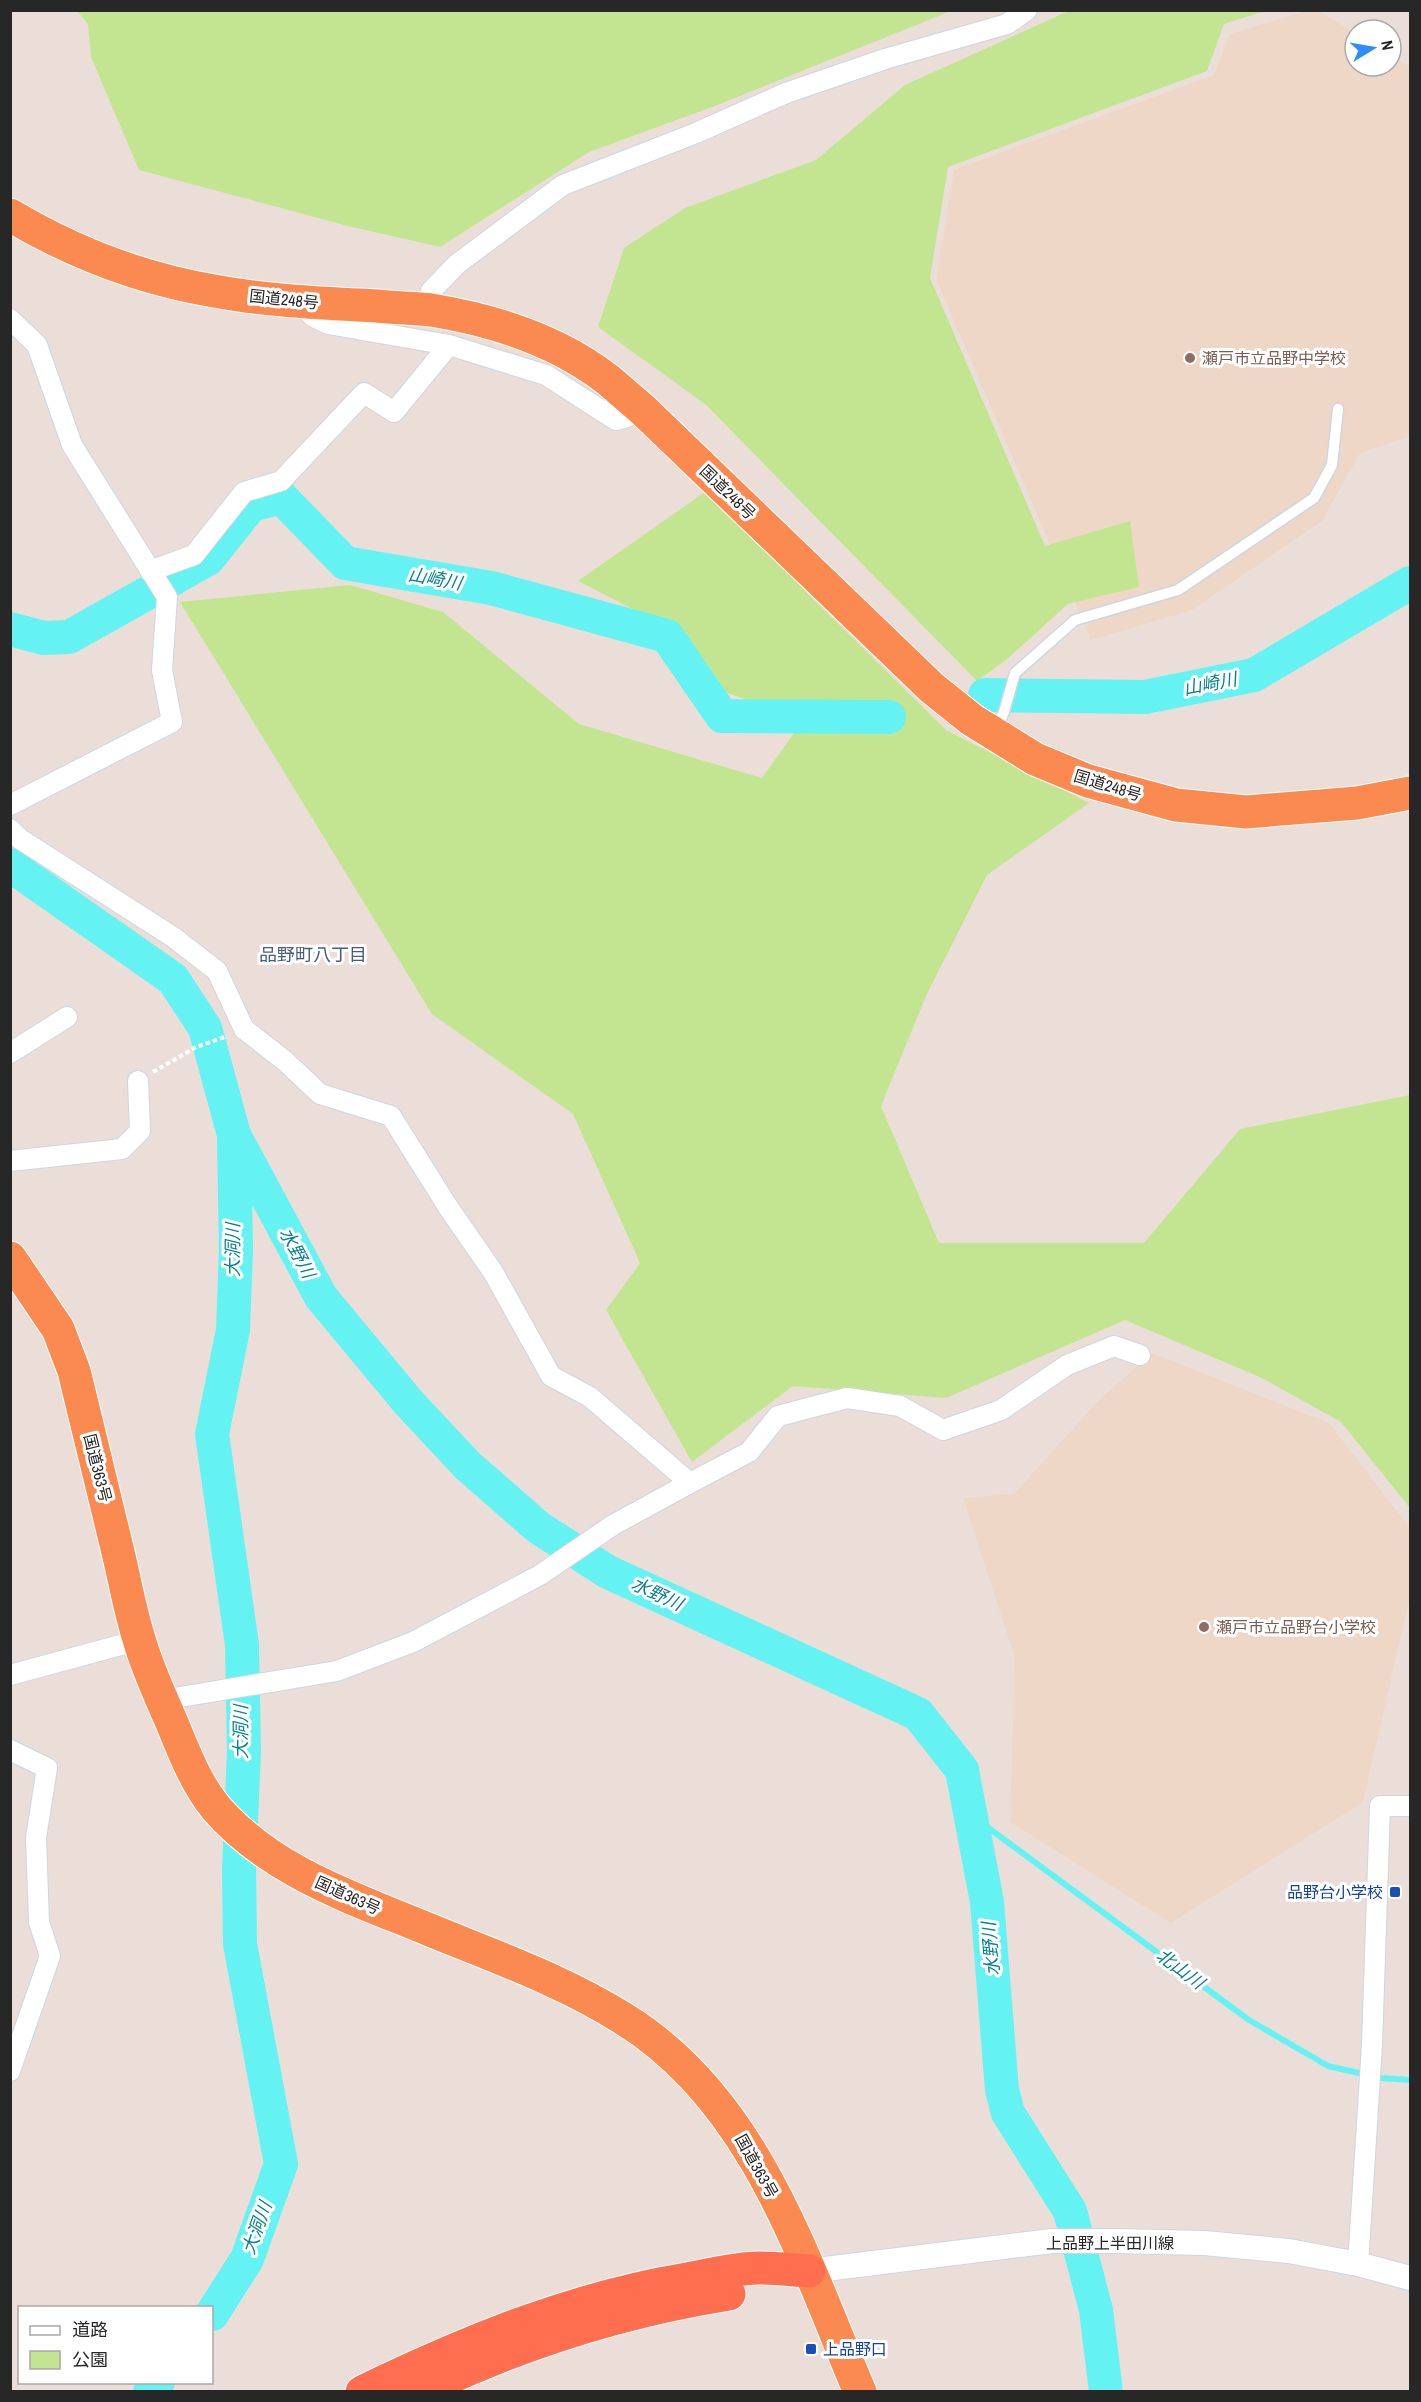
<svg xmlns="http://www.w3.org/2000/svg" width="1421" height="2402" font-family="'Archivo Narrow','Noto Sans JP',sans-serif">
<rect width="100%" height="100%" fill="#ebded8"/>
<path fill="#eed7c6" d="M1306,11H1319L1355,33V66H1391V55L1410,67V436L1360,453L1322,521L1192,610L1091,640L936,279L954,170L1214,75L1230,34Z
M1152,1353L1329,1423L1410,1528V1596L1363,1802L1171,1923L1010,1822L1015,1658L963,1498L1014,1494L1098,1401Z"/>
<path fill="#c3e591" d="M1071,10L1265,11L1224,24L1207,71L948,167L930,278L1045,546L1130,521L1139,587L1068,604L1006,660L977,681L705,404L598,327L624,248L685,208L816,160L905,85Z
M77,11H951L715,106L589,152L440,247L348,226L139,170L91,57L88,24Z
M705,492L946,730L1089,803L987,875L926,996L881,1106L939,1243H1144L1240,1129L1410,1095V1508L1341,1422L1262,1378L1125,1320L946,1398L793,1386L692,1462L606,1310L640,1263L573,1114L432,1014L180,602L350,585L443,612L579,724L762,778L804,719L718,690L666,626L578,581Z"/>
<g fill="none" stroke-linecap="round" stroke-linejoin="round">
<path stroke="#65f2f3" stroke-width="6" d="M971,1815L1249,2020L1328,2066L1381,2078L1410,2080"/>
<path stroke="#65f2f3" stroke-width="34" d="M10,629L44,638L69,637L208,559L251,505L281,497L345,563L491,588L667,636L722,716L889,717
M985,695L1145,697L1254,675L1410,583
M10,865L173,979L205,1028L234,1135L321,1297L409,1403L468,1466L539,1528L608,1572L918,1714L962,1770L987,1902L1002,2090L1008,2113L1070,2211L1096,2310L1106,2392
M212,2314L247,2259L281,2164L240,1944L239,1869L244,1751L242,1645L212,1434L233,1330L236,1250L234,1140
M150,2392L158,2382"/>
<defs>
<path id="service" d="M995,731L1004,712L1015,673L1075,620L1178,590L1314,498L1332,465L1338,409"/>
<path id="minor" d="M309,302L312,316L328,324L449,345L546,375L616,420L627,417L642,409
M430,310L431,291L457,264L563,185L696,133L786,93L885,59L1007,24L1027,10
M10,319L37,345L72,445L167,597L162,670L172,722L10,805
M150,571L194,555L244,492L281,481L364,393L394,412L449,345
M10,829L20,839L173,937L217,971L244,1029L285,1061L320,1094L391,1116L448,1207L493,1272L551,1376L590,1397L690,1483L613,1525L540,1575L413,1642L337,1671L162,1700
M10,1053L67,1017
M10,1161L122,1149L140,1131L138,1081
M690,1483L749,1452L778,1416L847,1398L900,1406L943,1430L1001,1410L1067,1365L1114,1346L1140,1355
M10,1675L139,1640
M10,1750L47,1768L36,1838L39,1922L50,1956L10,2071
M1358,2264L1372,2045L1380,1806H1410"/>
<path id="tertiary" d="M809,2271L1052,2241H1117L1204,2243L1289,2251L1358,2264L1410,2278"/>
<path id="trunk" d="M10,215C72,252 143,279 214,291C267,301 323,303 377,306C395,308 414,308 431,310C493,320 558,341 607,379C619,389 630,399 642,409L932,688L972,720L1035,759L1088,781L1176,805L1246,812L1357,803L1410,793
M10,1258L58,1329L74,1371C89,1431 103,1492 118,1552C125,1581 130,1611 139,1639C147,1668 160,1695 172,1723C184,1752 196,1784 216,1808C271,1872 355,1899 430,1930C496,1957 564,1981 624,2019C755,2100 803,2258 860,2392"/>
<path id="motorway" d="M362,2392C466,2342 572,2298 687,2279C710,2275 735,2268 759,2268C775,2268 792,2270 809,2271
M419,2392C516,2345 623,2311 729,2294"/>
</defs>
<use href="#service" stroke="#cdd6e2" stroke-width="13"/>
<use href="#minor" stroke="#cdd6e2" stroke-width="22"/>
<use href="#tertiary" stroke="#cdd6e2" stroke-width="26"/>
<use href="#trunk" stroke="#fff" stroke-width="35"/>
<use href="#motorway" stroke="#fff" stroke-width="35"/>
<path stroke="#fff" stroke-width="4" stroke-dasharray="4.5 3" stroke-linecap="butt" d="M153,1072L196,1047L227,1036"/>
<use href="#service" stroke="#fff" stroke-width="10"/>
<use href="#minor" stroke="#fff" stroke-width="20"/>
<use href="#tertiary" stroke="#fff" stroke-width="24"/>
<use href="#trunk" stroke="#fa8a50" stroke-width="33"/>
<use href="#motorway" stroke="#ff6e4f" stroke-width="33"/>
</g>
<g fill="#8d6e63" stroke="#fff" stroke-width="2">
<circle cx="1190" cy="358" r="6"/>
<circle cx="1204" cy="1627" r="6"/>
</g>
<g fill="#1a4fb4" stroke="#fff" stroke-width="2">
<rect x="1389" y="1886" width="12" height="12" rx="3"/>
<rect x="805" y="2343" width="12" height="12" rx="3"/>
</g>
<g text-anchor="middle" stroke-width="6" stroke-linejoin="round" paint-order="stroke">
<g font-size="16" fill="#272727" stroke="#fff">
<text transform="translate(284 299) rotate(6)" y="6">国道248号</text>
<text transform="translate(728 492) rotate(44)" y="6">国道248号</text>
<text transform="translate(1108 785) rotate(17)" y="6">国道248号</text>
<text transform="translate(98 1468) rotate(76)" y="6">国道363号</text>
<text transform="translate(348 1895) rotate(24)" y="6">国道363号</text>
<text transform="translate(757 2166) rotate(61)" y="6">国道363号</text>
<text x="1110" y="2249">上品野上半田川線</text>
</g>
<g font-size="16" fill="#785e54" stroke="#fff" text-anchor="start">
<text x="1202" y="364">瀬戸市立品野中学校</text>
<text x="1216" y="1633">瀬戸市立品野台小学校</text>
</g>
<g font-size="16" fill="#164399" stroke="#fff" text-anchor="end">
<text x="1383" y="1898">品野台小学校</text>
<text x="823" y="2355" text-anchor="start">上品野口</text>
</g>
<g font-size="18" font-style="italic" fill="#09828d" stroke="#fff">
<text transform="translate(435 579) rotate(10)" y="6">山崎川</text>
<text transform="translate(1210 684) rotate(-11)" y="6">山崎川</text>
<text transform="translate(233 1250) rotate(-90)" y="6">大洞川</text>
<text transform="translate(297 1253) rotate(62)" y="6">水野川</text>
<text transform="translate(657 1594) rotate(25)" y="6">水野川</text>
<text transform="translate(241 1732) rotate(-90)" y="6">大洞川</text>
<text transform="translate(991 1949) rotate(-95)" y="6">水野川</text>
<text transform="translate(1180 1969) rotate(36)" y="6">北山川</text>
<text transform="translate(257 2228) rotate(-70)" y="6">大洞川</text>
</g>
<g font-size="18" fill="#475d79" stroke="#fff">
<text x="313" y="961">品野町八丁目</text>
</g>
</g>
<rect width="1421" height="2402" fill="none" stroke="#272727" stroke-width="24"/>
<rect x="18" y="2306" width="195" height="78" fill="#ffffff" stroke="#a9a9a9" stroke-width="1.5"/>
<rect x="30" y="2326" width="30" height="9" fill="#ffffff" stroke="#a9a9a9" stroke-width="1.5"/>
<text x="72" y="2336" font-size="18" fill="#272727">道路</text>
<rect x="30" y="2351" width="30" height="18" fill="#c3e591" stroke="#a9a9a9" stroke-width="1.5"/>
<text x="72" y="2366" font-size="18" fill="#272727">公園</text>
<g transform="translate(1373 48) rotate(79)"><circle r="28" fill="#ffffff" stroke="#a9a9a9" stroke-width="1.5"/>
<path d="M0-4.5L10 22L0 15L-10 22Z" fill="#318cff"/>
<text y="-9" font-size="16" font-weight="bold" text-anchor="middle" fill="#272727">N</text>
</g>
</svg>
